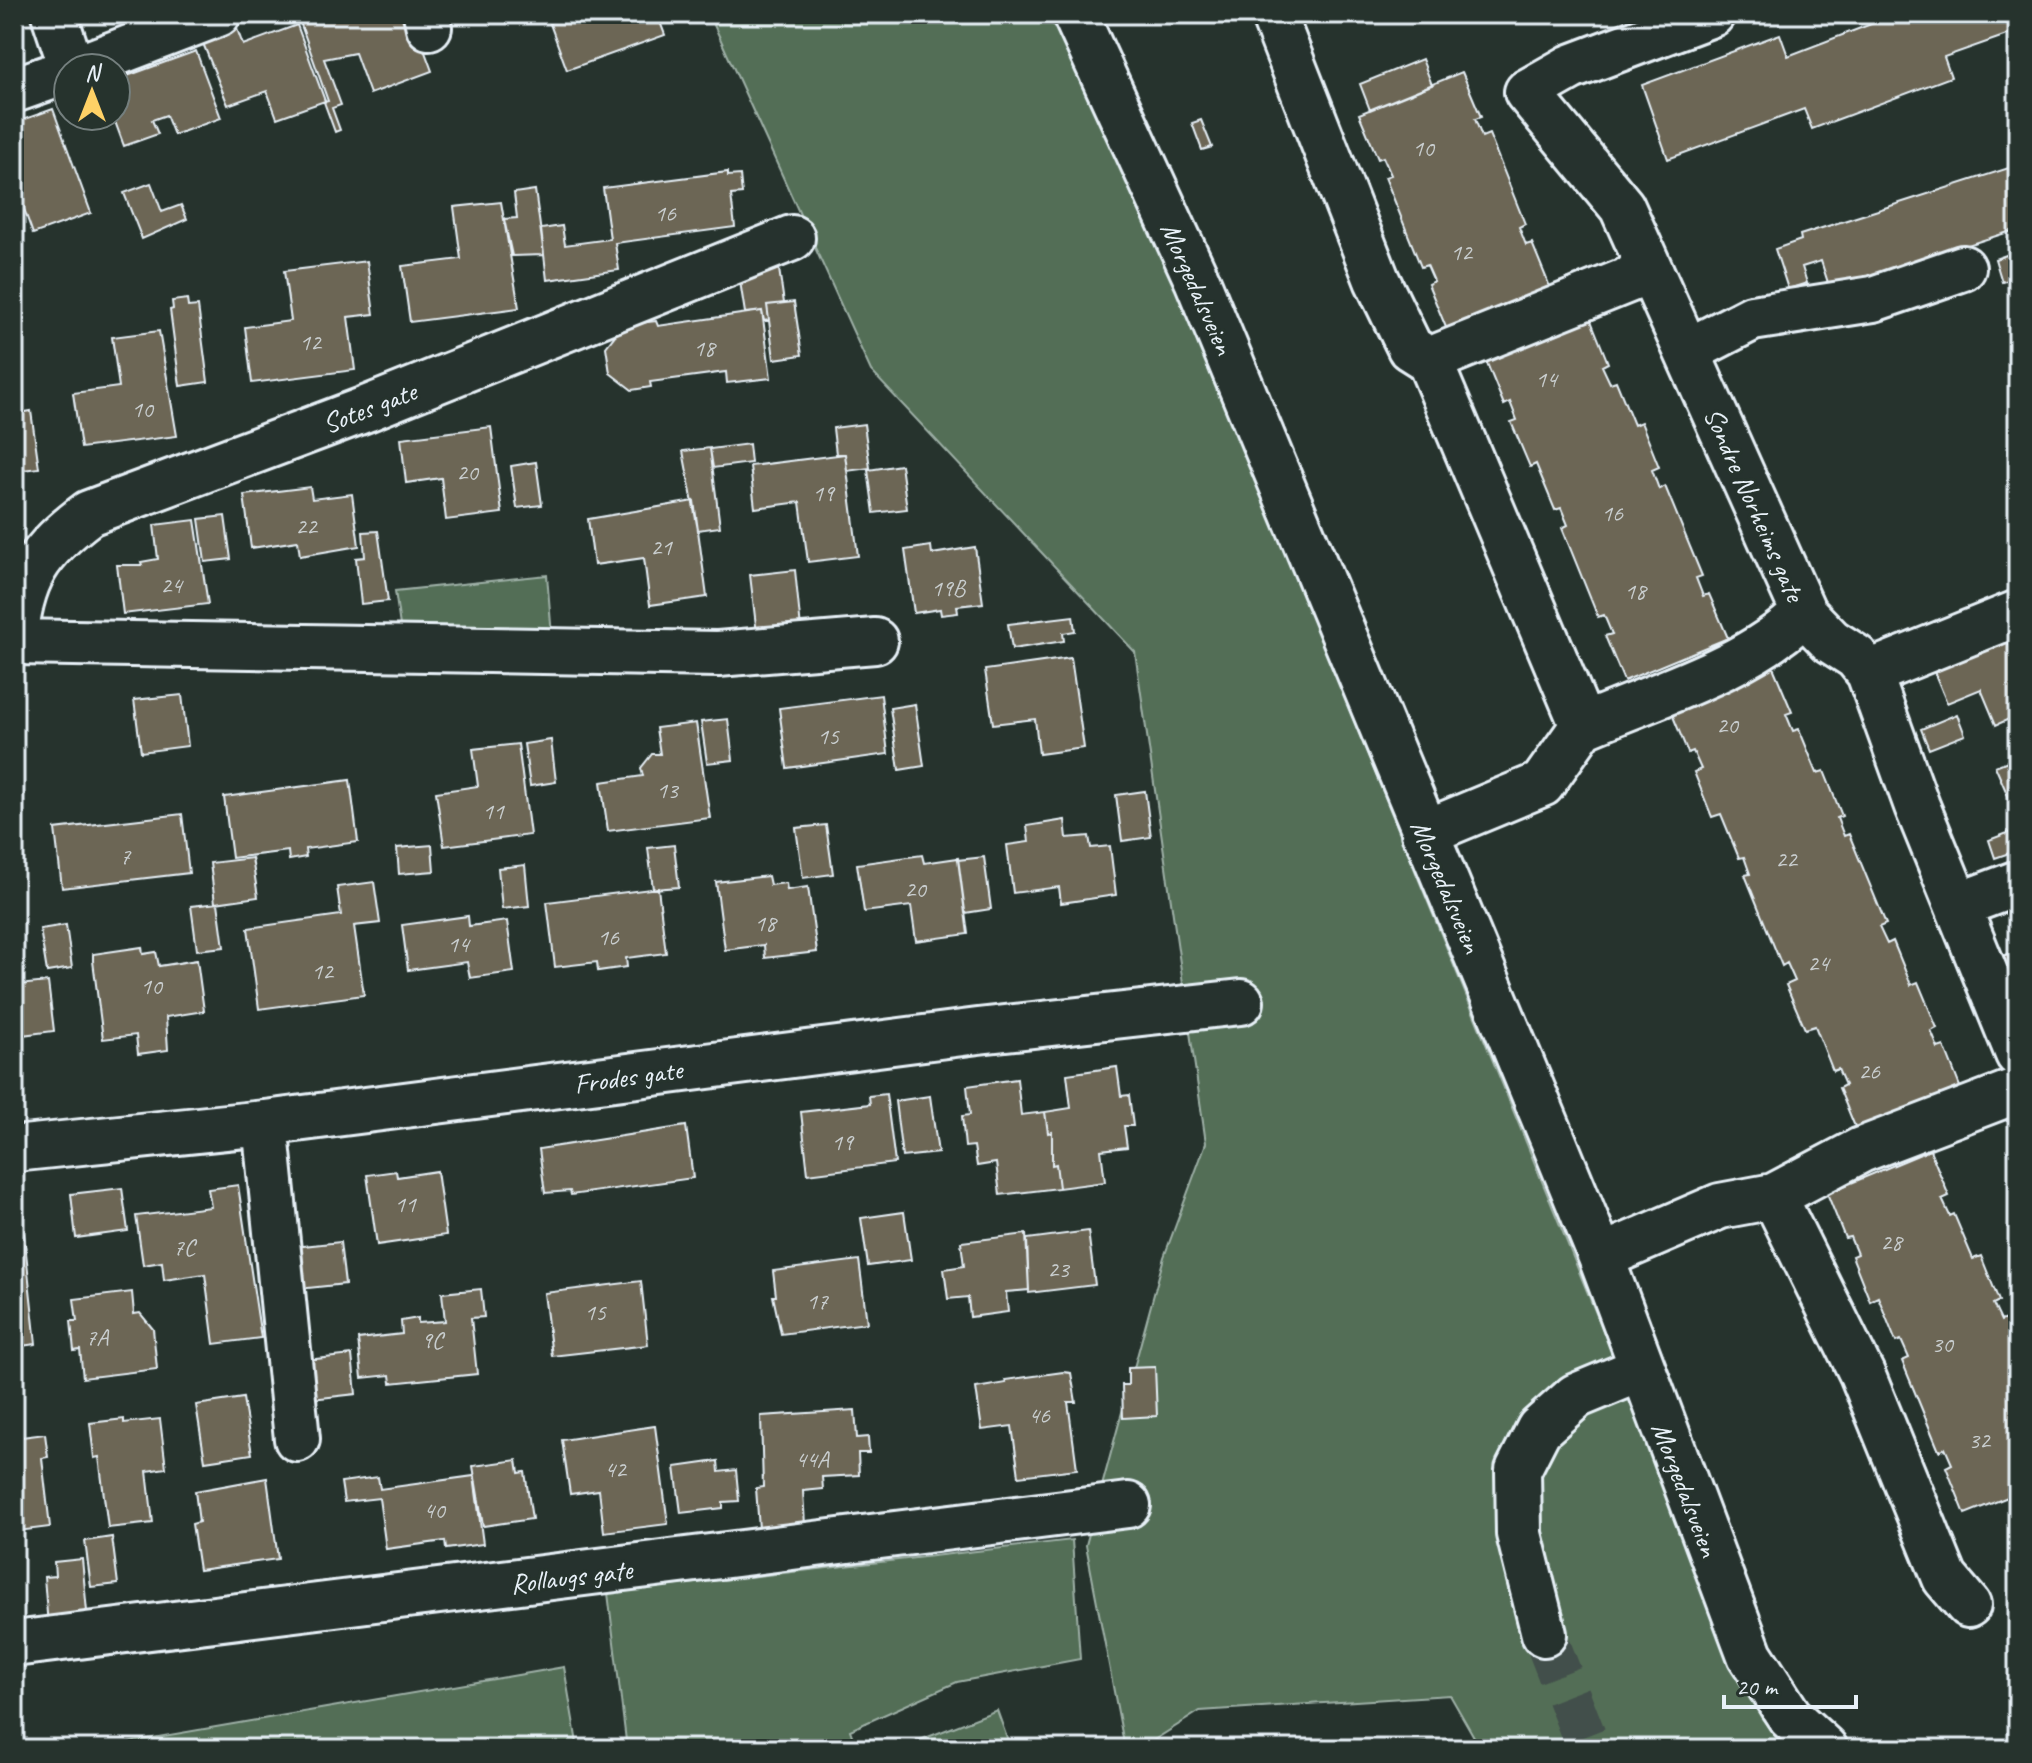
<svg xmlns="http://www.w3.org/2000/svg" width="2032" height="1763" font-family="Caveat,sans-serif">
<rect width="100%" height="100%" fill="#26332d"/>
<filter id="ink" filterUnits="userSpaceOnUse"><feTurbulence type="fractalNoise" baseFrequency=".0125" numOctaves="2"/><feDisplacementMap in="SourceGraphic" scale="16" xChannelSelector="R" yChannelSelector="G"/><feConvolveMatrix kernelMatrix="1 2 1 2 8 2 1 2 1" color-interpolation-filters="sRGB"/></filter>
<g filter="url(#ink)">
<path fill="#536e56" stroke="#9eb0a7" stroke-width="2" d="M709,14H1051L1128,168L1761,1717L1784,1749H1481L1450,1695L1200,1711L1140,1749H1125L1086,1545L1164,1257L1206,1143L1135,652L871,371Z
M547,575L552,636L401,633L395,591Z
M1072,1540L1080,1659L957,1682L850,1730L857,1749H627L608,1593Z
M564,1667L578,1749H100V1747Z
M997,1710L1011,1749H897Z
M1434,1742L1435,1749H1317Z"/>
<path fill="#6c6655" stroke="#e8f1f8" stroke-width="2" d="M312,14H411L432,71L370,94L355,53L324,59L341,105L332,108L340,130L335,132L324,102L328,101L299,19Z
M569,14H657L665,35L567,70L549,21Z
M1897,14H2018V31L1944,57L1951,77L1812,129L1804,109L1668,159L1642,85L1780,34L1788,56Z
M233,18L243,45L297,25L325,101L277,118L267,91L228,105L198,31Z
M196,51L221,118L174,135L166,115L152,120L158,134L124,146L113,116H116V80Z
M1422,59L1432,85L1370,110L1360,84Z
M1462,72L1481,117L1475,119L1482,137L1489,134L1525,224L1519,227L1526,245L1532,243L1550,287L1447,330L1428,284L1434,281L1427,265L1421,267L1385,177L1391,175L1383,157L1378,159L1359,114Z
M53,109L91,213L33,234L14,181V123Z
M1201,120L1212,147L1202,150L1192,123Z
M2018,165V229L1830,289L1821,261L1802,267L1807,283L1788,289L1775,249L1801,240L1800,235Z
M728,172V176L740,175L742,194L731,195L735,227L615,243L619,270L547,280L541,229L562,226L565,245L610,239L603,188Z
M151,183L162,212L181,205L187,219L142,239L124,193Z
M535,190L544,255L512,256L504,219L517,218L514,193Z
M501,202L519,308L410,322L402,266L461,259L454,207Z
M14,209L23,233L14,237Z
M2018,251V277L2002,282L1995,259Z
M367,261L374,314L348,317L355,370L252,383L245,327L291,321L284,271Z
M779,269L784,303L767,305L769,320L764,321L762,311L745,313L739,275Z
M187,299L188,307L198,306L208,382L180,386L170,310L173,309L172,301Z
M794,302L802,355L774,359L767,305Z
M762,311L771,378L727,383L726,372L650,382L651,387L632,390L610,373L606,347L623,325L656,321L658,326Z
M1590,318L1608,363L1602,366L1610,383L1616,381L1634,425L1641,422L1659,467L1652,470L1659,489L1665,486L1702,576L1696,578L1703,596L1709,594L1728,638L1624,681L1605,636L1612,634L1604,615L1598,617L1562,528L1568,525L1561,508L1555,510L1536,464L1530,467L1511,422L1517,420L1510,402L1504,405L1486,361Z
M159,331L177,436L81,448L73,393L119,387L112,337Z
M31,411L39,468L14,471V414Z
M864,424L870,468L847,471L845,454H836L833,428Z
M491,427L502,513L446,520L441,478L406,483L401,438Z
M749,444L751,463L713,468L710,449Z
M710,448L720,527L698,530L683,451Z
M845,454L858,556L808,562L800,502L755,508L750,466Z
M536,462L542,505L517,508L511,466Z
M901,465L907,509L874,513L868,470Z
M310,487L312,499L352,494L359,546L300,556L298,541L251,548L244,495Z
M694,501L707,597L650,605L644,558L594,565L588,519Z
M225,516L231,559L205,562L199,519Z
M195,520L208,604L123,614L117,565H142L141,562L158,559L154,525Z
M378,531L388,601L361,604L356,558L365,557L363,532Z
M931,546L932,554L975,547L983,603L957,606L958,613L941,615L940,609L914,613L905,550Z
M795,570L801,629L757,634L750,575Z
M1073,616L1075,631L1063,633L1064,641L1012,649L1008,624Z
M2004,632L2018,664V715L1996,725L1981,689L1947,703L1930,662Z
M1071,658L1084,748L1039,754L1035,719L993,724L985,670Z
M1773,667L1792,712L1786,714L1793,731L1799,729L1817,773L1824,771L1842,816L1837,818L1844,836L1849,834L1886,924L1879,927L1887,944L1893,941L1911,985L1918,982L1937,1028L1931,1031L1938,1048L1944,1046L1962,1092L1858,1134L1839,1088L1845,1085L1838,1069L1833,1071L1815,1026L1805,1029L1786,985L1795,981L1787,963L1782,966L1745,875L1750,874L1744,857L1739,858L1721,814L1712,817L1694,772L1701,769L1693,751L1688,753L1670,709Z
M182,695L188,746L141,752L134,700Z
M881,695L888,754L787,768L779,708Z
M915,704L924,766L899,770L890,708Z
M1957,714L1965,735L1929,749L1921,729Z
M728,719L733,760L707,763L701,722Z
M696,723L710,818L608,831L601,782L643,776L641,768L652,754H660L656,728Z
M551,740L556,782L530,786L524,744Z
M518,744L530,835L444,846L436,792L478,786L473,749Z
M2018,757V802L2012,805L1995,766Z
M350,780L358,842L305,849L306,857L289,860L288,851L232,858L224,797Z
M1145,791L1151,837L1122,841L1116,795Z
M182,814L189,873L62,888L55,829Z
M1065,820L1067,838L1089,836L1091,848L1110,846L1116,895L1061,903L1059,887L1013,893L1007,845L1029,842L1027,826Z
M826,825L833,874L803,878L796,828Z
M2018,829V850L1995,858L1989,840Z
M432,845L434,871L399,874L397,848Z
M674,845L679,887L653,889L648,848Z
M922,855L924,863L958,858L968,934L916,941L911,906L864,912L857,864Z
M984,857L991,909L965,913L958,860Z
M252,858L258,897L215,903L210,863Z
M525,865L529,906L502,909L498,868Z
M768,876L770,885L786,883L787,890L808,887L817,952L765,958L764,945L725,950L716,882Z
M374,882L380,923L354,926L364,995L259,1009L248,928L341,915L337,887Z
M658,888L666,953L626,958L627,967L598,971L597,962L555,967L547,902Z
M218,903L224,947L197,950L191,906Z
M468,916L469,926L507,921L514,972L470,978L467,962L408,970L402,925Z
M66,925L72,968L47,972L40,929Z
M142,947L143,954L156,952L159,966L197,960L204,1011L166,1017L168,1050L138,1054L136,1035L103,1039L93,961V954Z
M2018,950V987L2010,990L1998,958Z
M14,966L18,985L48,982L54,1031L14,1036Z
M1117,1067L1121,1096L1129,1095L1133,1126H1124L1127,1147L1101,1150L1105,1182L1059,1188L1056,1164L1052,1165V1132L1048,1133L1045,1112L1071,1108L1067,1074Z
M1017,1079L1021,1115L1045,1112L1048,1133L1052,1132V1165L1056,1164L1059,1188L1000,1195L996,1163L977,1166L974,1146L965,1147L962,1116L970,1115L967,1086Z
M886,1094L895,1163L808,1174L801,1112L870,1104L869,1096Z
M930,1096L938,1153L902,1157L895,1101Z
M686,1126L693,1178L571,1195L570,1191L545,1193L539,1149Z
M1930,1150L1949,1196L1942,1199L1950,1216L1954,1214L1973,1259L1981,1256L1999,1301L1993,1304L2001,1321L2006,1319L2018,1347V1493L1965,1514L1946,1467L1952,1464L1945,1448L1939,1451L1902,1361L1909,1358L1901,1340L1896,1342L1878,1297L1870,1301L1852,1256L1857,1254L1850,1237L1845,1238L1827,1193Z
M396,1171L397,1177L437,1171L446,1235L377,1245L367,1175Z
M238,1185L261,1338L214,1344L205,1274L164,1280L162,1262L143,1265L136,1216L211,1207L208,1189Z
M122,1188L128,1231L76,1238L71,1194Z
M904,1212L911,1260L868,1266L861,1218Z
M1088,1231L1095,1285L1029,1293L1027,1239Z
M24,1234L36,1344L14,1347V1236Z
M1026,1234L1029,1290L1006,1292L1008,1312L970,1317L968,1297L948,1299L944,1269L964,1266L961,1242Z
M340,1242L345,1284L299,1289L294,1247Z
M859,1260L867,1323L781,1334L773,1296H776L773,1271Z
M641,1281L648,1345L552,1356L544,1293Z
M481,1289L484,1317L471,1318L477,1374L391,1383L390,1375L362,1378L358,1339L402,1334L401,1321L418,1318V1323L445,1321L442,1293Z
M132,1292L134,1314L140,1313L153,1329L157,1369L83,1378L80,1350L74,1351L71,1321H77L74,1299Z
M352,1355L356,1394L312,1399L307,1360Z
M1155,1367L1157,1416L1123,1418L1122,1385H1128V1368Z
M1063,1372L1071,1373L1076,1402H1068L1077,1469L1019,1476L1012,1426L982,1430L976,1388L1006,1383L1005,1380Z
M243,1398L252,1454L205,1461L196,1405Z
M855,1410L857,1438L868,1437L869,1453H858L859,1475L822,1477L823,1489L803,1491L805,1525L759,1529L756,1488L763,1487L761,1416Z
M124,1419V1423L160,1419L166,1468L147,1471L153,1523L108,1528L99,1457L94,1458L90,1423Z
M655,1426L668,1524L604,1532L599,1490L570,1494L562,1440Z
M45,1434L48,1457L42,1458L50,1527L18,1531L14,1516V1438Z
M517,1460L519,1473L525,1472L532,1519L483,1526L473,1466Z
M718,1461L719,1472L736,1470L739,1501L723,1502V1508L681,1513L675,1467Z
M474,1476L483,1544L446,1549L445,1541L386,1549L379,1498L344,1502L341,1482L378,1477L380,1489Z
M267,1478L278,1559L199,1570L192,1524L199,1522L195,1491Z
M112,1537L118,1584L91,1587L85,1541Z
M82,1559L88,1622L48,1626L44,1577L55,1576L54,1562Z"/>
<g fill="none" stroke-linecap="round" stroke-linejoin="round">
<path stroke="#43504b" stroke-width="44" stroke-dasharray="44 22" stroke-linecap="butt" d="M1544,1634L1589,1749"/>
<defs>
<path id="minor" d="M54,14L72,68
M426,14L429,27
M1075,14L1197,280L1554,1142L1601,1257L1750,1655L1790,1717L1825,1749
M1273,14L1377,280L1410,348L1429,360L1648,272
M1712,14L1571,67L1527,92L1622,207L1804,613L1831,641L1856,657L1869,673L1917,806L2018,1054
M77,68L218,14
M14,90L68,71
M1688,351L1752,318L1873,299L1963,268
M1429,360L1583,726C1654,695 1749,668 1804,613
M14,642L718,654L875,641
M15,642C20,578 38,551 89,513L366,409L792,238
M1869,673L2018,613
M1424,833L1542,784L1583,726
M1959,905L2018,883
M265,1123L297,1439
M14,1149L265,1123L978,1031L1241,1002
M1601,1257L1720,1206L1774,1196
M1968,1605L1945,1578L1862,1374L1774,1196L1861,1150L2018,1090
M1544,1634L1519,1534L1518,1470L1539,1429L1576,1396L1641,1369
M14,1644L1128,1505"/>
</defs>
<use href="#minor" stroke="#e8f1f8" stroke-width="50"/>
<use href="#minor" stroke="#26332d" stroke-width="44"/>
</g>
</g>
<g text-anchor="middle" stroke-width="6" stroke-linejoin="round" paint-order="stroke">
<g font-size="24" fill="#c9cecf">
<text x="1423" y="156">10</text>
<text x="665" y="221">16</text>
<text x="1461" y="260">12</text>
<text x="310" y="350">12</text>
<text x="704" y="356">18</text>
<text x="1546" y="387">14</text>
<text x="142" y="417">10</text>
<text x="467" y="480">20</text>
<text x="823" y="501">19</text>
<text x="1612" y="521">16</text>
<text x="306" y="534">22</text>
<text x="661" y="555">21</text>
<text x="171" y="593">24</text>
<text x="948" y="596">19B</text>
<text x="1635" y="599">18</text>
<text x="1727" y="733">20</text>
<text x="828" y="744">15</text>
<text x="667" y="798">13</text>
<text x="493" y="819">11</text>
<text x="125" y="864">7</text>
<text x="1786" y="867">22</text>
<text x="915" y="897">20</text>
<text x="765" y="931">18</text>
<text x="608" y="945">16</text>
<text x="458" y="952">14</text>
<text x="1818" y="971">24</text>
<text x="322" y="979">12</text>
<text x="151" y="994">10</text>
<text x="1869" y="1079">26</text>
<text x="842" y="1150">19</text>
<text x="405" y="1212">11</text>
<text x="1891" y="1250">28</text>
<text x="184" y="1255">7C</text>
<text x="1058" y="1277">23</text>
<text x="817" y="1309">17</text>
<text x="595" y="1320">15</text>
<text x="97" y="1345">7A</text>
<text x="432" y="1348">9C</text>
<text x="1942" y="1352">30</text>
<text x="1039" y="1423">46</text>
<text x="1979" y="1448">32</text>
<text x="812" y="1467">44A</text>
<text x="615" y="1477">42</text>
<text x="434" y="1518">40</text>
</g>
<g font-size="28" fill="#e8f1f8" stroke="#26332d">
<text transform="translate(1198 288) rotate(66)" y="10">Morgedalsveien</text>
<text transform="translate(369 407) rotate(-21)" y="10">Sotes gate</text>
<text transform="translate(1755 504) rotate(66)" y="10">Sondre Norheims gate</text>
<text transform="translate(1447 886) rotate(67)" y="10">Morgedalsveien</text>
<text transform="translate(628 1076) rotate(-8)" y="10">Frodes gate</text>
<text transform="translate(1686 1489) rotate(69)" y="10">Morgedalsveien</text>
<text transform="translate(571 1576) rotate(-7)" y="10">Rollaugs gate</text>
</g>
</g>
<rect width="2032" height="1763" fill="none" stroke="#26332d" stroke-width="48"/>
<rect x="24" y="24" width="1984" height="1715" fill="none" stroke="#e8f1f8" stroke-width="3" filter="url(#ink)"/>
<g transform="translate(92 92)"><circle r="38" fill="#26332d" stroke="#747f7e" stroke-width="2"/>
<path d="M0-6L14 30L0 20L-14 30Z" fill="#ffd166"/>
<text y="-12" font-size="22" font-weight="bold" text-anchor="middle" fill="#e8f1f8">N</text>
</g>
<path d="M1724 1695v12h132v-12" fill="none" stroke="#e8f1f8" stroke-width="4"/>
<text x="1736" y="1695" font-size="24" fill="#e8f1f8" stroke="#26332d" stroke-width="6" paint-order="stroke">20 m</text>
</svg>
